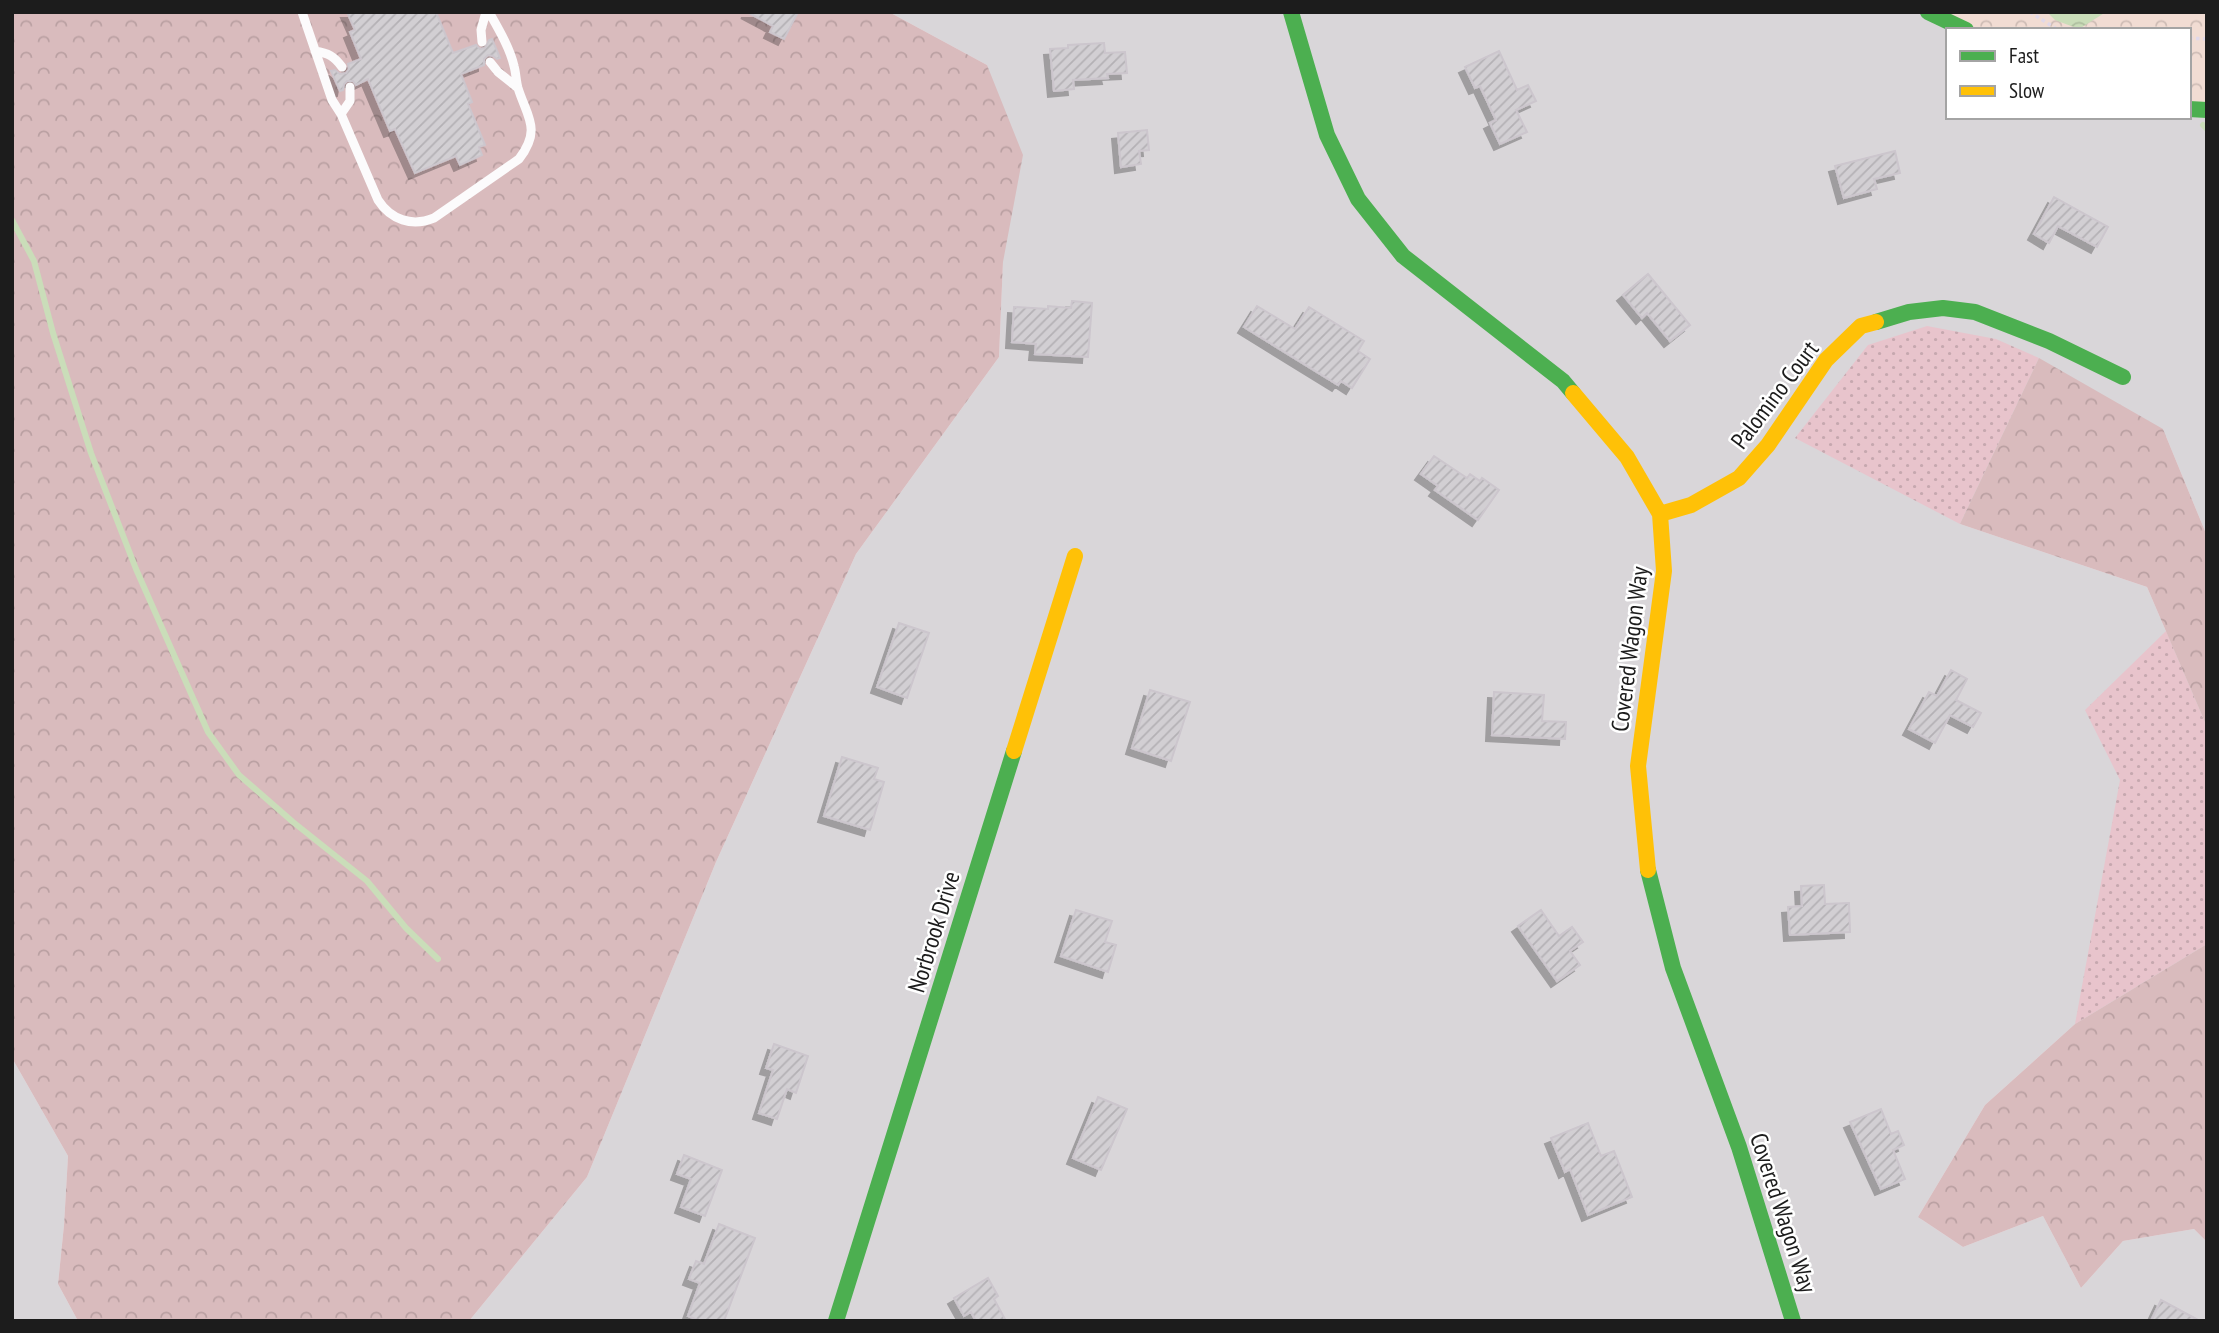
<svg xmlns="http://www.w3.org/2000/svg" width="2219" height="1333" font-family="'PT Sans Narrow',sans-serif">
<defs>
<pattern id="grass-dots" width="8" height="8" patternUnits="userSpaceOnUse" patternTransform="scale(1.75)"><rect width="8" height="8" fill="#e8c4cc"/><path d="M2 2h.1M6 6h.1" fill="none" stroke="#c6a8af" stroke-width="1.8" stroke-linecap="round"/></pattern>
<pattern id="forest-crowns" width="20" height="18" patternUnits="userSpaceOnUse" patternTransform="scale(1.75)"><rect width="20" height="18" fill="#d9bbbd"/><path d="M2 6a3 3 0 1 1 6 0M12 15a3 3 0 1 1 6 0" fill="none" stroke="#baa0a2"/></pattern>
<pattern id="park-crowns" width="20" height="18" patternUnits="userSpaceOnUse" patternTransform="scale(1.75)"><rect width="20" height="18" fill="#f1dcd3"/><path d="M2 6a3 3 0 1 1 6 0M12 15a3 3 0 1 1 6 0" fill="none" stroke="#cebcb5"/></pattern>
<pattern id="water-waves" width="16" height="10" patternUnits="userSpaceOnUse" patternTransform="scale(1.75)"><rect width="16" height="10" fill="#caddb9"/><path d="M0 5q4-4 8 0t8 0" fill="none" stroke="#adbd9e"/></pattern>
<pattern id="building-hatch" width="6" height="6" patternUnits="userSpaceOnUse" patternTransform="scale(1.75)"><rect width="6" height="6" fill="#d2cfd3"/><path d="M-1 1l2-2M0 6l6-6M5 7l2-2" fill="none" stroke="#b4b1b5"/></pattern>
<filter id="shadow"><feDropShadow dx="-6" dy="6" stdDeviation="0" flood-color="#0004"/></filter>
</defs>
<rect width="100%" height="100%" fill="#eae5ea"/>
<path fill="#d9d6d9" d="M889,12H1928L1948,30V117H2189L2207,110V536L2163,429L1960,524L2147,587L2207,727V944L2075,1024L1985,1105L1918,1217L1963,1247L2043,1216L2081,1288L2123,1241L2194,1229L2207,1242V1321H469L587,1177L716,862L856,554L999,357L1003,262L987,65Z
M12,1058L68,1156L64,1225L58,1284L78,1321H12Z"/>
<path fill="url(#grass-dots)" d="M1927,326L1996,339L2039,358L1960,524L1795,438L1868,345Z
M2166,631L2207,727V944L2075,1024L2120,780L2085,710Z"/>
<path fill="url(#forest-crowns)" d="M12,12H889L987,65L1023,155L1003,262L999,357L856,554L716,862L587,1177L469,1321H78L58,1284L64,1225L68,1156L12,1058Z
M2039,358L2163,429L2207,536V727L2147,587L1960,524Z
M2207,944V1242L2194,1229L2123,1241L2081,1288L2043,1216L1963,1247L1918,1217L1985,1105L2075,1024Z"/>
<path fill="url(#park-crowns)" d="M1928,12H2207V110L2189,109V30H1966Z"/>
<path fill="url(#water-waves)" d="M2047,12H2106L2079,29L2055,20Z"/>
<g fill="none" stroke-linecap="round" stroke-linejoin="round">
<path stroke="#caddb9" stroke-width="6" d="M2203,125L2207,129
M12,220L34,261L53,333L91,453L136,569L208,732L239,775L293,822L367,881L406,928L438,959"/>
</g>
<path fill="url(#building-hatch)" stroke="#ccc6cd" stroke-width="2" filter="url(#shadow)" d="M347,12H436L453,53L476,45L480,49L485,48L489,40L492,39L500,58L497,59L493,56L488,55L484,59V65L461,74L472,102L468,104L485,145L479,147L482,155L460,165L456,156L415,173L395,129L390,131L368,79L356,85L353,81H347L344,84L343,90L340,91L331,71L335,70L340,74L346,73L349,69L348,64L361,59L350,32L355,30Z
M747,12H798L784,39L770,32L773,26Z
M1104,43L1105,53L1125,52L1127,73L1107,74L1108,78L1073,80L1074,89L1054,91L1050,49L1068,48V45Z
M1499,51L1517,90L1528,85L1536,101L1516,110L1527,132L1500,144L1490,123L1496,120L1480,86L1475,88L1465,67Z
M1147,130L1149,150L1139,151L1141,164L1121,167L1118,133Z
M1895,151L1900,173L1874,179L1877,189L1844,198L1835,166Z
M2054,197L2108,227L2097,247L2058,226L2049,243L2034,234Z
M1648,274L1690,325L1670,341L1647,313L1642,318L1623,295Z
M1072,301L1092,303L1088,357L1035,354L1036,344L1012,342L1014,307L1048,309V306L1071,308Z
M1257,306L1295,329L1309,307L1364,341L1358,351L1370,359L1352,388L1341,381L1338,385L1244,327Z
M1434,456L1467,478L1470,474L1480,481L1482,478L1499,490L1478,520L1435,490L1438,486L1421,474Z
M899,623L929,633L907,698L877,687Z
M1951,670L1967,679L1956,700L1981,713L1973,727L1950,715L1935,743L1909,729L1929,692L1937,696Z
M1150,690L1190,702L1171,761L1132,748Z
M1494,692L1544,695L1542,721L1566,722L1565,739L1492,735Z
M842,757L878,768L874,779L884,782L870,830L824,816Z
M1824,885L1825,904L1849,903L1850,932L1790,935L1788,907L1802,906L1801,886Z
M1076,910L1112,921L1105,942L1116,945L1108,972L1061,956Z
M1541,910L1559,936L1572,927L1583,942L1570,951L1580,965L1557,981L1518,926Z
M774,1044L808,1056L796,1093L787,1089L777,1119L759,1113L773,1070L766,1068Z
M1098,1097L1127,1109L1101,1170L1073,1158Z
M1881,1109L1891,1134L1898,1131L1904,1145L1893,1150L1905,1179L1881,1189L1850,1122Z
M1588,1123L1601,1156L1614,1151L1632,1197L1588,1215L1570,1169L1565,1172L1551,1138Z
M684,1155L722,1170L705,1216L681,1207L691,1179L677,1174Z
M719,1224L755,1238L724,1321H700L688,1316L700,1283L689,1279L696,1261L704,1264Z
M988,1278L998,1296L994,1299L1006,1321H976L971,1312L964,1316L954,1298Z
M2161,1300L2200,1321H2151Z"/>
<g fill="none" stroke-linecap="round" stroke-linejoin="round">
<path stroke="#e0d8e9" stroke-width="3.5" stroke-dasharray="3.5 3.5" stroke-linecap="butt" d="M2030,12L2058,30
M2189,38L2207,39"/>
<path stroke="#fcfbfc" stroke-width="9" d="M302,12L332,100L341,114L378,200C391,220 412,227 434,218L519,159C542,129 527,117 518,88C516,81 516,73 514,66C510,48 498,28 489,12
M482,42L481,30L486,12
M315,51C328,53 334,56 342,67
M490,62L498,72L518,88
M341,114L350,101V87"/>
<path stroke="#4caf50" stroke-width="16" d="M1291,12L1327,135L1358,199L1403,256L1563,381L1573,393
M1928,12L1966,30
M2189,109L2207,110
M1876,322L1909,312L1943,308L1975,312L2049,341L2123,377
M1648,870L1673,968L1739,1147L1793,1321
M836,1321L1014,751"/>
<path stroke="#ffc107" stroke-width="16" d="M1573,393L1627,457L1660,514L1664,571L1638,766L1648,870
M1660,514L1691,505L1739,478L1768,445L1826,360L1861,326L1876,322
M1014,751L1075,556"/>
</g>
<g text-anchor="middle" stroke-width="5" stroke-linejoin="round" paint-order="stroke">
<g font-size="24" fill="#1c1c1c" stroke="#fff">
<text transform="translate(1775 395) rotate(-53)" y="8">Palomino Court</text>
<text transform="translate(1630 649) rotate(-83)" y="8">Covered Wagon Way</text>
<text transform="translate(934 932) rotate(-73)" y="8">Norbrook Drive</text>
<text transform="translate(1783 1213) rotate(72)" y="8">Covered Wagon Way</text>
</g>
</g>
<rect width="2219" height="1333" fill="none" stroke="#1c1c1c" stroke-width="28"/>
<rect x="1946" y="28" width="245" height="91" fill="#ffffff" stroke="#a4a4a4" stroke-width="2"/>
<rect x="1960" y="51" width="35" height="10" fill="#4caf50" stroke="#a4a4a4" stroke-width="2"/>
<text x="2009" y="63" font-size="21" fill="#1c1c1c">Fast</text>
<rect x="1960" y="86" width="35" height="10" fill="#ffc107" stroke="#a4a4a4" stroke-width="2"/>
<text x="2009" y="98" font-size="21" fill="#1c1c1c">Slow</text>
</svg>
